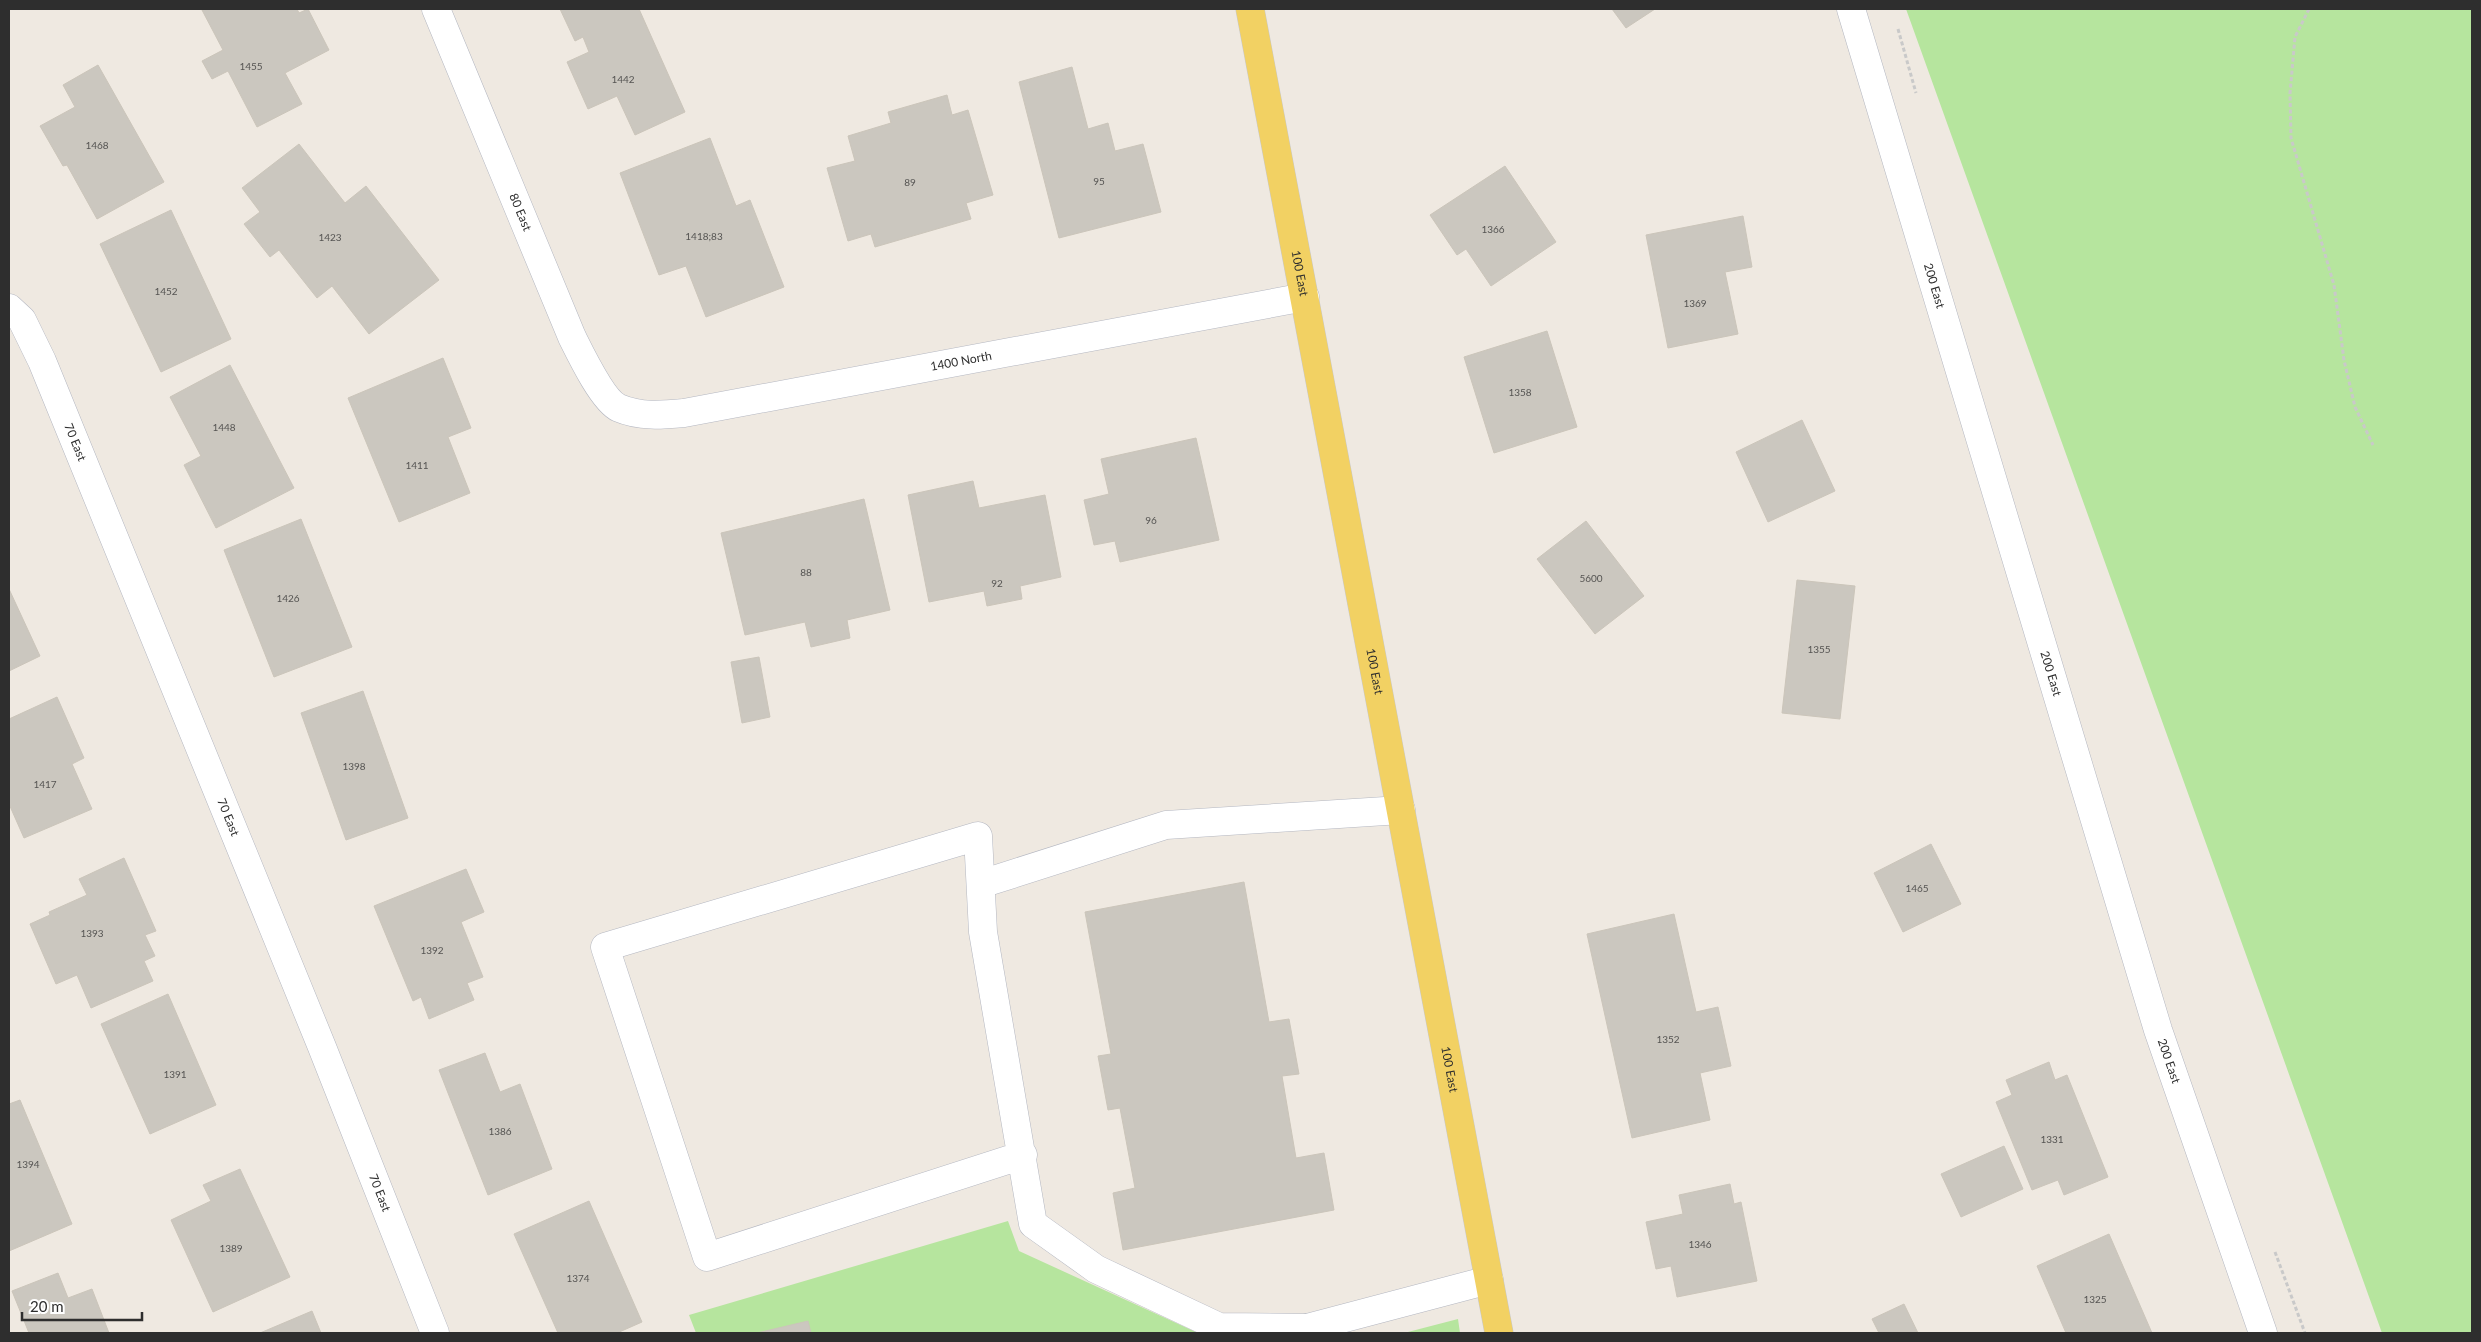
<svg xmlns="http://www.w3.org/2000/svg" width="2481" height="1342" font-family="Lato,sans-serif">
<rect width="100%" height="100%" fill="#efe9e1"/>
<path fill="#b6e59e" d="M1906,9H2472V1333H2382Z
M1008,1221L1019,1251L1198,1333H696L689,1315Z
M1458,1319L1460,1333H1404Z"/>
<path fill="#cbc7bf" stroke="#cbc5ba" d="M206,9H297L299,13L308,9L329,50L285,73L302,104L257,127L228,71L212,79L202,61L223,50L202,10Z
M560,9H639L685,112L635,135L617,96L588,109L567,62L589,52L583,37L575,41Z
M1612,9H1655L1626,28Z
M98,65L164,182L97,219L67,165L63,166L40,126L75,107L63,85Z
M1072,67L1088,129L1108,123L1115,151L1143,144L1161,212L1059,238L1019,82Z
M947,95L952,115L968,110L993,195L966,203L971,219L875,247L871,234L848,241L827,168L855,161L848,136L891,123L888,112Z
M710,138L736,206L750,200L784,287L706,317L686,266L659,275L620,173Z
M299,144L345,203L366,186L439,280L369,334L332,286L317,298L279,250L270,257L244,224L260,212L242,188Z
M1505,166L1556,242L1491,286L1466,249L1457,255L1430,215Z
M171,210L231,339L161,372L100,244Z
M1743,216L1752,267L1725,272L1738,334L1668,348L1646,235Z
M1547,331L1577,427L1494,453L1464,357Z
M443,358L471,428L448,437L470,493L399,522L348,398Z
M230,365L294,488L216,528L184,465L201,456L170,397Z
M1802,420L1835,491L1768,522L1736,452Z
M1196,438L1219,540L1120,562L1115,541L1094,545L1084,500L1109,494L1101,459Z
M973,481L979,508L1045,495L1061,577L1020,586L1022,599L987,606L984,591L929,602L908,495Z
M864,499L890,610L847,620L850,638L811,647L805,622L745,635L721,533Z
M301,519L352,647L274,677L224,550Z
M1586,521L1644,596L1595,634L1537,559Z
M1797,580L1855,586L1840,719L1782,713Z
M9,589L40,656L9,671Z
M759,657L770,717L742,723L731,662Z
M363,691L408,818L346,840L301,713Z
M57,697L84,758L72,764L92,809L24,838L9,804V719Z
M1931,844L1961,904L1903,932L1874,873Z
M124,858L156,931L145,935L155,956L144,961L153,981L91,1008L77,975L56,984L30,924L50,915L49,912L87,895L79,879Z
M466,869L484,912L461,922L483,977L467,983L474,1000L429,1019L421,997L413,1001L374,906Z
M1244,882L1269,1022L1289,1019L1299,1074L1282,1076L1296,1158L1324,1153L1334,1210L1123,1250L1113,1193L1135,1188L1120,1108L1108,1110L1098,1056L1111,1054L1085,912Z
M1674,914L1696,1012L1718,1007L1731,1066L1700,1073L1710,1120L1632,1138L1587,934Z
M168,994L216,1105L150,1134L101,1024Z
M485,1053L500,1092L520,1084L552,1169L488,1195L439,1070Z
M2049,1062L2055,1080L2067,1075L2108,1177L2064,1195L2058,1180L2032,1190L1996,1102L2012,1095L2006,1080Z
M20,1100L72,1224L9,1251V1104Z
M2004,1146L2023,1189L1961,1217L1941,1174Z
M240,1169L290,1277L213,1312L171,1220L211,1201L203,1185Z
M1730,1184L1734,1204L1741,1202L1757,1281L1677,1297L1671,1266L1656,1269L1646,1222L1683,1214L1679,1195Z
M589,1201L642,1322L617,1333H558L514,1234Z
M2109,1234L2152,1333H2066L2037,1266Z
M58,1273L68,1298L92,1289L109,1333H29L12,1291Z
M1904,1304L1918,1333H1879L1872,1319Z
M312,1311L321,1333H260Z
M808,1321L811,1333H757Z"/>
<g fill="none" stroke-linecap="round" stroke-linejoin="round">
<defs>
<g id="minor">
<path id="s1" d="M436,9L572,337C580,353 603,401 619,408C640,417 662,415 684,413L1305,297"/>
<path id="s2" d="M1851,9L2158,1030L2263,1333"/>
<path id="s3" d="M9,308L22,320L42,361L322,1047L435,1333"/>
<path d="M981,884L1166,825L1401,810"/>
<path d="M1023,1155L707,1257L605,947L978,836L983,932L1033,1224L1096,1269L1219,1327L1307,1328L1308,1333"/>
<path d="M1307,1328L1489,1280"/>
</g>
<g id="major">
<path id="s4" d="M1250,9L1499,1333"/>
</g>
</defs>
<use href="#minor" stroke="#b4b7c1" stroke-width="29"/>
<use href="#major" stroke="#c9c9c9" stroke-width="29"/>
<path stroke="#c9c9c9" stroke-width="3" stroke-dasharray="4 2.5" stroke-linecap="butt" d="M2309,9L2295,37L2290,93L2291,138L2334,285L2344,360L2355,407L2373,445
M1898,29L1916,93
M2275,1252L2305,1333"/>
<use href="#minor" stroke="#fff" stroke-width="28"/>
<use href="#major" stroke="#f2d163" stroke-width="28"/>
</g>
<g text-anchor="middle" stroke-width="4" stroke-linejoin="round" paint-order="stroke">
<g font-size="10" fill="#555452">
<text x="251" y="70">1455</text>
<text x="623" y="83">1442</text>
<text x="97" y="149">1468</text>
<text x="1099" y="185">95</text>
<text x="910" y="186">89</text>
<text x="1493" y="233">1366</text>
<text x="704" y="240">1418;83</text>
<text x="330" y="241">1423</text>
<text x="166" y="295">1452</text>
<text x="1695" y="307">1369</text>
<text x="1520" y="396">1358</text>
<text x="224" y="431">1448</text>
<text x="417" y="469">1411</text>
<text x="1151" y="524">96</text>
<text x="806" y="576">88</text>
<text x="1591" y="582">5600</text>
<text x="997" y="587">92</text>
<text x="288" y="602">1426</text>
<text x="1819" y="653">1355</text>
<text x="354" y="770">1398</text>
<text x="45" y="788">1417</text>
<text x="1917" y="892">1465</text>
<text x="92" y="937">1393</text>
<text x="432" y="954">1392</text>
<text x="1668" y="1043">1352</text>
<text x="175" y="1078">1391</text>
<text x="500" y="1135">1386</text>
<text x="2052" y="1143">1331</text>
<text x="28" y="1168">1394</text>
<text x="1700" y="1248">1346</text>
<text x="231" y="1252">1389</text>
<text x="578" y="1282">1374</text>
<text x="2095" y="1303">1325</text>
</g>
<g font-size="12" fill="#2e2e2e" stroke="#fff">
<text dy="4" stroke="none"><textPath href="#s1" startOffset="220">80 East</textPath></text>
<text dy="4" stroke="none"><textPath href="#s4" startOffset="269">100 East</textPath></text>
<text dy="4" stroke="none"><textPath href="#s2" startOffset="289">200 East</textPath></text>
<text dy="4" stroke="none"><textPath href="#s1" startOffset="789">1400 North</textPath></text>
<text dy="4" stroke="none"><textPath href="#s3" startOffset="151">70 East</textPath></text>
<text dy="4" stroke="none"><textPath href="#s4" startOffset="674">100 East</textPath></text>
<text dy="4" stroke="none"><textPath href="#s2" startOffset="694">200 East</textPath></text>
<text dy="4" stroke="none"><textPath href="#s3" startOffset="556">70 East</textPath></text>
<text dy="4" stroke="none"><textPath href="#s2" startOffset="1099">200 East</textPath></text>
<text dy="4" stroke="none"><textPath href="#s4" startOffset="1079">100 East</textPath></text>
<text dy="4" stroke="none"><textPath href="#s3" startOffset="961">70 East</textPath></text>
</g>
</g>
<rect width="2481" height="1342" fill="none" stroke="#2e2e2e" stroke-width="20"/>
<path d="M22 1312v8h120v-8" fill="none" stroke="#2e2e2e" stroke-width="2.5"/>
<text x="30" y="1312" font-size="15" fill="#2e2e2e" stroke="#ffffff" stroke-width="4" paint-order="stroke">20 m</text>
</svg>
